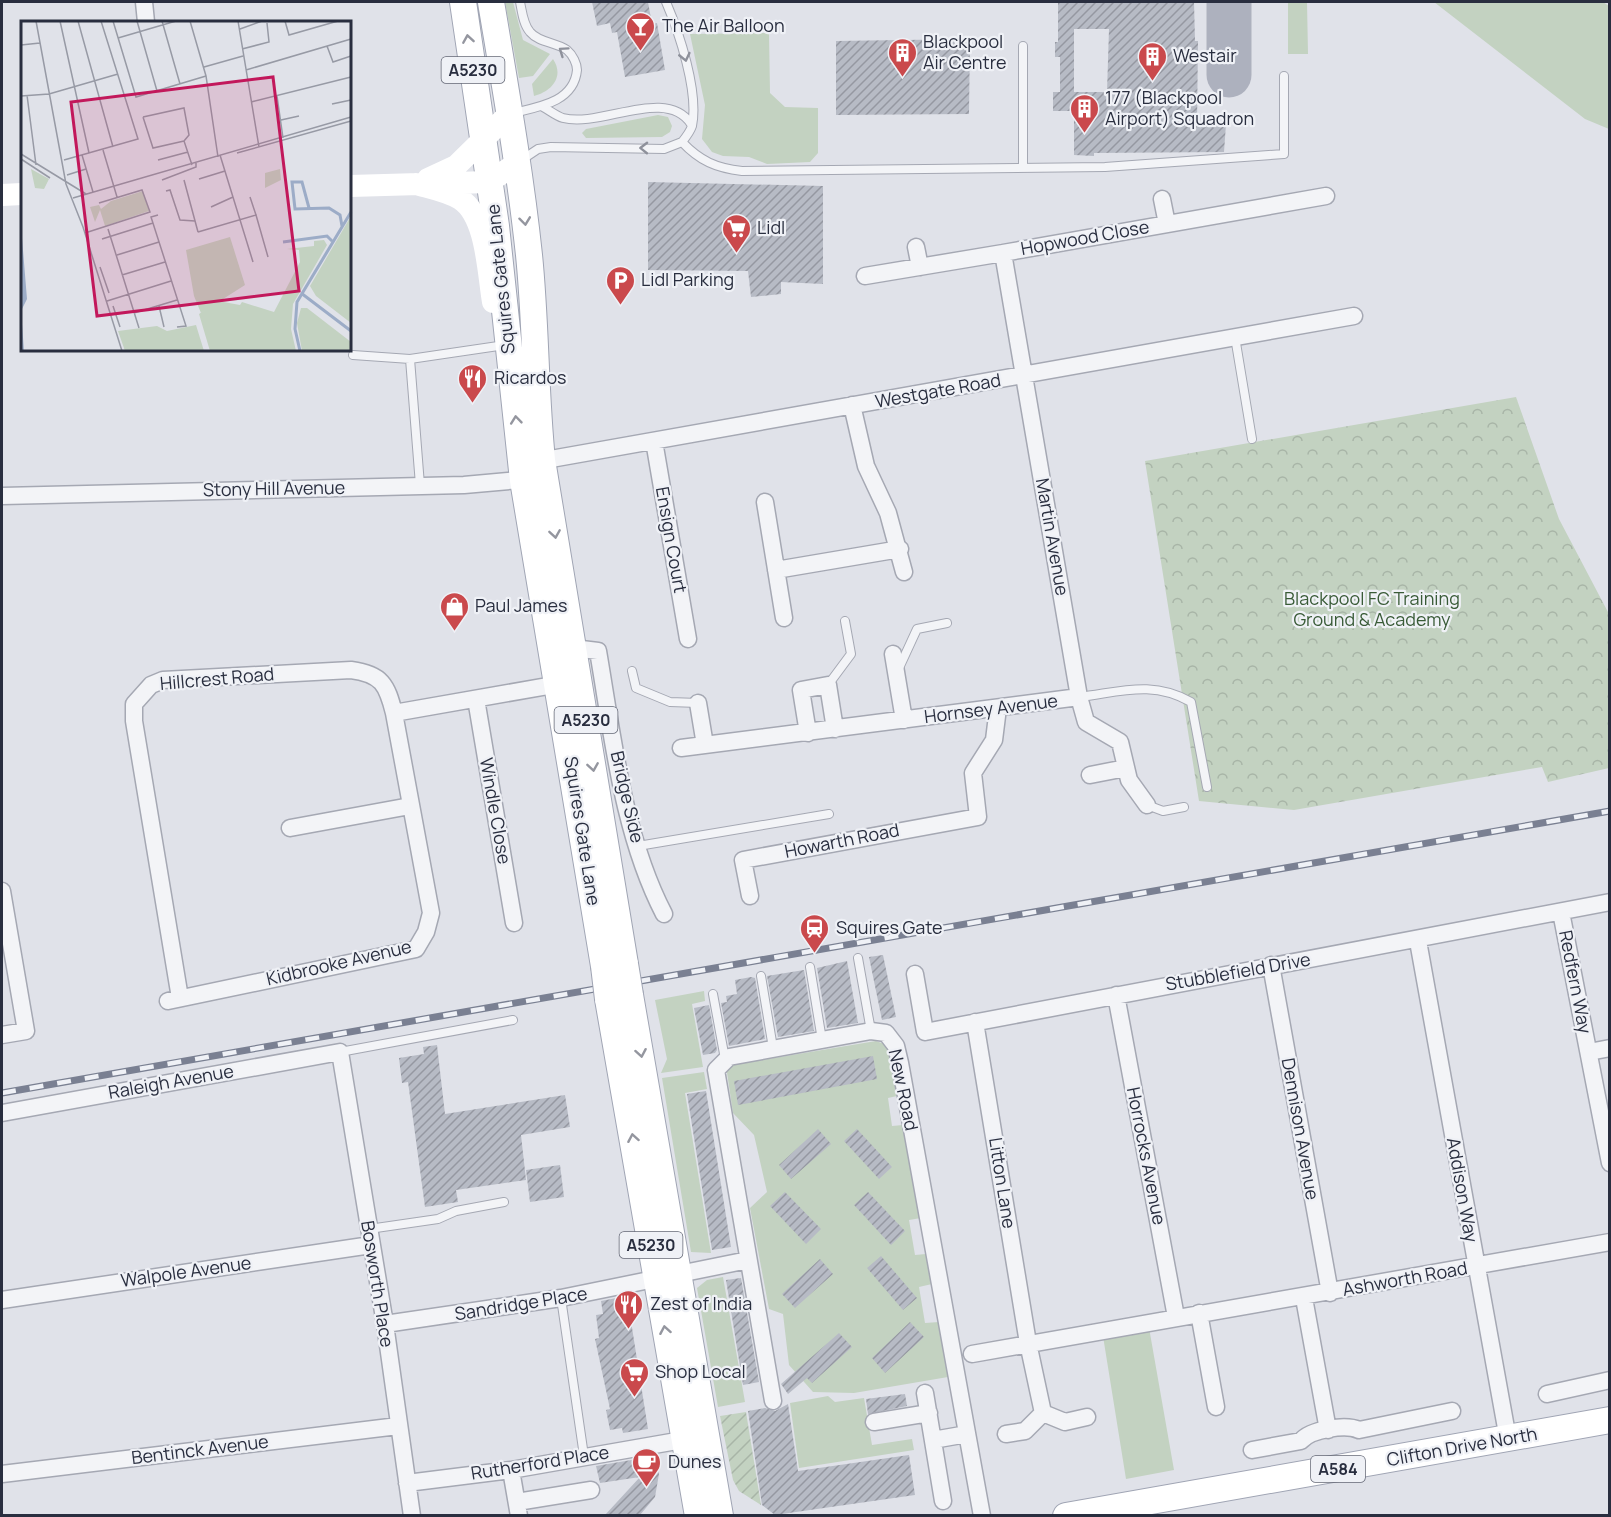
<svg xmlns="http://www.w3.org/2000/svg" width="1611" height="1517" font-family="Manrope,sans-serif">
<defs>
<pattern id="park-crowns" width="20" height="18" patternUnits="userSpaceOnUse" patternTransform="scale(1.5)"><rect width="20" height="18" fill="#c3d2c1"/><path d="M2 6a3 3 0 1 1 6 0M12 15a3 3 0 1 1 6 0" fill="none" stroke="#a8b5a7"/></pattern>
<pattern id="garden-furrows" width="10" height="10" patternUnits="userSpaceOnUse" patternTransform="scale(1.5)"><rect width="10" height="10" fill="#c3d2c1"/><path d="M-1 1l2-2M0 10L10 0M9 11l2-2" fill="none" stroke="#a8b5a7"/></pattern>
<pattern id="building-hatch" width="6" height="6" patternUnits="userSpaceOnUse" patternTransform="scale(1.5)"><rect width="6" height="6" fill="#b7bbc5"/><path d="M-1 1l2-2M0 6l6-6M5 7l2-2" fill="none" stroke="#9598a1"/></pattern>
</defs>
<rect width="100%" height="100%" fill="#e0e2e9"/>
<path fill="#c3d2c1" d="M505,2H513L523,40L550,54L533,76L519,78Z
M1288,2H1307L1308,54H1288Z
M1434,2H1603L1609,6V129L1585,119Z
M769,33L770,93L785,107L818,108V153L810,162L767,164L749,157L723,156L712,152L702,139L705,105L690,34Z
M553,59C565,77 551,92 534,96L532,84Z
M658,115L668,117L672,126L670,132L662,137L586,138L582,133L586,129Z
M704,991L705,1001L692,1004L703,1067L661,1073L667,1059L655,1000Z
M876,1041L887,1045L897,1096L888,1098L892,1126L903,1125L921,1218L909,1220L915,1255L926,1254L932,1284L919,1287L925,1323L939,1322L948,1377L854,1393L813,1392L789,1365L783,1314L769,1309L750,1208L767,1192L754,1135L733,1113L726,1066Z
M704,1072L707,1089L685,1093L711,1253L691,1252L662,1078Z
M723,1277L745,1402L718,1407L697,1288L707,1280Z
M1148,1322L1174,1470L1126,1479L1102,1330Z
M828,1396L835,1402L864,1398L872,1445L912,1439L914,1450L799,1468L790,1403Z"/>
<path fill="url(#park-crowns)" d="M1516,397L1559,519L1609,614V768L1548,782L1542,767L1294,810L1199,801L1145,461Z"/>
<path fill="url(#garden-furrows)" d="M746,1412L761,1505L739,1491L733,1480L720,1416Z"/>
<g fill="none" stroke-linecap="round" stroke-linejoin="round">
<path stroke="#adb1be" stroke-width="45" d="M1229,2V75"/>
</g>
<path fill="url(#building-hatch)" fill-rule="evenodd" d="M592,2H648L652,24L657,23L665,70L625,77L617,32L612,33L610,23L597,26Z
M1058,2H1194L1195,41H1198L1197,124H1226L1224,152L1094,153V156L1074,155V111H1053V92H1060V57H1055V42H1058ZM1074,29H1109L1107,92H1074Z
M970,39L969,114L836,115V41Z
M648,182L823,186V284L781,282V294L751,297L748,271L648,270Z
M883,955L896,1017L882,1020L869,957Z
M847,961L858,1023L827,1028L817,968Z
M804,970L814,1031L778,1037L767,976Z
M751,977L755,978L765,1039L729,1046L721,1003L727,1002L726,996L737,994L735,980Z
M709,1005L717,1050L715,1053L703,1055L694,1008Z
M437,1045L445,1114L565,1095L570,1127L521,1135L526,1180L456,1190L458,1202L425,1207L408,1082L402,1083L399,1058L424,1054L423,1047Z
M873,1056L877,1079L738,1105L734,1081Z
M706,1091L731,1247L712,1250L687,1094Z
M818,1129L831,1144L791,1179L779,1165Z
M857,1129L892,1167L879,1179L844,1141Z
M560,1165L564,1197L530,1202L526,1170Z
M785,1192L821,1229L806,1244L770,1206Z
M868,1192L905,1231L891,1245L854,1205Z
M881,1256L917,1298L903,1310L867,1268Z
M820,1259L833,1274L795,1308L782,1294Z
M741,1278L759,1382L743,1385L726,1280Z
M627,1296L648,1429L623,1433L622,1428L610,1430L606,1410L610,1409L595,1339L599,1338L596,1315L603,1314L601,1301Z
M910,1322L924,1337L885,1373L872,1358Z
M839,1333L852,1347L812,1383L807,1378L788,1394L781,1384Z
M905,1394L907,1406L868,1414L866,1399Z
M788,1404L798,1471L909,1455L915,1495L775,1515L762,1505L748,1411L765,1408L775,1411Z
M655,1456L659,1474L655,1497L640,1515H605L640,1477L600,1483L596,1466Z"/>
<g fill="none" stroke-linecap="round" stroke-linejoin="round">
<defs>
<path id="service" d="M543,107C549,110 556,116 563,118C601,128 666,86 691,124
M513,113C539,107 574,102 577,70C577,64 573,55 567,50C556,42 539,43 530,32C523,24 522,11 520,2
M682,142C700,161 716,168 742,171L1105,167L1284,154V76
M520,161L538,149L551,147L664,149L682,142C686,137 690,132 692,126C699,92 679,32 666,2
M1023,168V46
M1235,337L1252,439
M353,355L410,359L420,485
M410,359L505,345
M899,668L917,629L947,623
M632,671L636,688L670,702L698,703
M828,685L851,654L845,621
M1079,697C1121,692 1152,680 1191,702L1207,787
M1147,805L1163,811L1184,807
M638,846L829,814
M858,958L871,1031
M810,967L822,1040
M761,976L773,1048
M713,994L725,1059
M340,1052L513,1020
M369,1229L438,1219L456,1211L504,1202
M561,1298L584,1456"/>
<path id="minor" d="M144,2L146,22
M1162,199L1167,224
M916,247L920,267
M865,276L1003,253
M852,405L866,466L888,513L904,572
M654,441L688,639
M534,462L1354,316
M2,496L464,485L531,479
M765,502L784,618
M776,570L900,549
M565,647L598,651C613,738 623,835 664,914
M893,654L904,720
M476,699L514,923
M698,703L705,745
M808,733L801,690L828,685L835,729
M681,748L1079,697
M1090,775L1126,768
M1147,805L1129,780L1120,742L1086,722L1079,697L1003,253L1326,196
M290,828L410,806
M2,891L26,1031L2,1035
M750,896L743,860L978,817L973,773L994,740L998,708
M1561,912L1610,1163
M1418,941L1508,1439
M1271,965L1330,1293
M915,974L925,1032L1610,902
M1116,995L1176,1317
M180,998L134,721V704L151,685L163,680L351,670C382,674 387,685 394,713L565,683
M168,1001L416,949L426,932L431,913L394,713
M975,1022L1028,1343L1043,1413
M1589,1052L1610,1048
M2,1113L340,1052L385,1324L412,1516
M1304,1298L1328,1430
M2,1300L371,1245
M1199,1313L1216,1407
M385,1324L561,1298L748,1260
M972,1354L1610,1242
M925,1393L943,1501
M1547,1394L1610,1380
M773,1401L716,1070L729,1057L871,1031L886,1033L896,1046L900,1063L982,1516
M874,1422L929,1413
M1006,1434L1025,1431L1043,1413L1065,1422L1087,1417
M933,1440L967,1434
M1252,1450L1301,1441C1311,1429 1346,1424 1359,1430L1452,1411
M511,1470L519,1516
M2,1474L398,1426
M407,1483L511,1470L694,1438
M517,1502L591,1490"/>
<path id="primary" d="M463,2L496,226L523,480L604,966
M491,2C505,86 520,170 529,255C536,323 535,392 542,460L625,964
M630,995L720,1516
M608,999L698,1516
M1066,1516L1610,1420"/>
</defs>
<use href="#service" stroke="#a5a8b3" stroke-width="10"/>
<use href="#minor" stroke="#a5a8b3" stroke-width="19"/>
<use href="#primary" stroke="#a0a5b4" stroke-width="28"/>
<use href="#service" stroke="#f3f4f7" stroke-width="8"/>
<use href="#minor" stroke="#f3f4f7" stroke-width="16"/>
<path stroke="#fff" stroke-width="22" d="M428,179L456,166L510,113
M416,184C430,188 447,191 460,199C487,216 488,273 493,302
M350,186L489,182L517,163
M2,195L22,194"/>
<use href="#primary" stroke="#fff" stroke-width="26"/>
<defs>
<path id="rail" d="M2,1093L1610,811"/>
</defs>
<use href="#rail" stroke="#7a8092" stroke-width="7"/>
<use href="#rail" stroke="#eff1f6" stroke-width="4.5" stroke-dasharray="14" stroke-linecap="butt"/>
<defs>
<path id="primary-bridge" d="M625,964L630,995
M604,966L608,999"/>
</defs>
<use href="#primary-bridge" stroke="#a0a5b4" stroke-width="28" stroke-linecap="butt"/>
<use href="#primary-bridge" stroke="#fff" stroke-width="26"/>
</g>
<defs><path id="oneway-chevron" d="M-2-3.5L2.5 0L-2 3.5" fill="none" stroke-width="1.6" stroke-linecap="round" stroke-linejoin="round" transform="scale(1.5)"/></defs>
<g stroke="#94969f">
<use href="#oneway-chevron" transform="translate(468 39) rotate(-99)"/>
<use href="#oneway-chevron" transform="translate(525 221) rotate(83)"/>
<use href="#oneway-chevron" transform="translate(516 420) rotate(-96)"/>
<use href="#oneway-chevron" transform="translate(555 534) rotate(81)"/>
<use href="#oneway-chevron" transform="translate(593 767) rotate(81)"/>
<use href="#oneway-chevron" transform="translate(641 1053) rotate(80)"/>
<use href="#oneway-chevron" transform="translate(633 1138) rotate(-100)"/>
<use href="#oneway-chevron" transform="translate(665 1330) rotate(-100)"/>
</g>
<g stroke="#8e919b">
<use href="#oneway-chevron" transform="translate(563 51) rotate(-145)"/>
<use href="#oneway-chevron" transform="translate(685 57) rotate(77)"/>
<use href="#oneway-chevron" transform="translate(644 148) rotate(-179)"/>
</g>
<defs>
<symbol id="bar-pin" viewBox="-11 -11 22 30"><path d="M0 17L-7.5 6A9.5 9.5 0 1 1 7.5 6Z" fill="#ca494c" stroke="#eff1f6"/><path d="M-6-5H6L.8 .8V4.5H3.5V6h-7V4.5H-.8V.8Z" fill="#fff"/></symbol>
<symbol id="building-pin" viewBox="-11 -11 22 30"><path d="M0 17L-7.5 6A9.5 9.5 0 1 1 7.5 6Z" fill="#ca494c" stroke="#eff1f6"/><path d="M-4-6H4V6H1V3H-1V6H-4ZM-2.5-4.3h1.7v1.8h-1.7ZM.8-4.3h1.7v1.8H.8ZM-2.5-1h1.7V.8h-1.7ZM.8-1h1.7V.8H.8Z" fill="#fff"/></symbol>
<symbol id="supermarket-pin" viewBox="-11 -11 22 30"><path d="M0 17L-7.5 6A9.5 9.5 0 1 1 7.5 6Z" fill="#ca494c" stroke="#eff1f6"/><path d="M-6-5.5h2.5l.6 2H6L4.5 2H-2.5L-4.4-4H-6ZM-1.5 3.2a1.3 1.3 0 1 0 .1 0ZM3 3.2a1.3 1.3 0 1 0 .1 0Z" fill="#fff"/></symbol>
<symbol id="parking-pin" viewBox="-11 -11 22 30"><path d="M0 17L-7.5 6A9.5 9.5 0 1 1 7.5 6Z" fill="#ca494c" stroke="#eff1f6"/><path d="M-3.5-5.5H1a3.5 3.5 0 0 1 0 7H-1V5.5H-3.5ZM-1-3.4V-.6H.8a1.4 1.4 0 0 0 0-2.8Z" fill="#fff"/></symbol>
<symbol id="restaurant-pin" viewBox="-11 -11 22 30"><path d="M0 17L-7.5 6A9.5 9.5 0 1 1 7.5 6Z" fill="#ca494c" stroke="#eff1f6"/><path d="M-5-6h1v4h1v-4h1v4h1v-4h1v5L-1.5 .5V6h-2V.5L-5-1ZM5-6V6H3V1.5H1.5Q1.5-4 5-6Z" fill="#fff"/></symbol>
<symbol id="shop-pin" viewBox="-11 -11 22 30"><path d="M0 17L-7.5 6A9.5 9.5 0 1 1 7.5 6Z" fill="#ca494c" stroke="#eff1f6"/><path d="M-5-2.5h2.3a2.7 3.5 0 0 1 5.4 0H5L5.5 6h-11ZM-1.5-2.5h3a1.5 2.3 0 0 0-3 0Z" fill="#fff"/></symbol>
<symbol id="station-pin" viewBox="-11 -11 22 30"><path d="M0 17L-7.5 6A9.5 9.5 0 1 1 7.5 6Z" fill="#ca494c" stroke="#eff1f6"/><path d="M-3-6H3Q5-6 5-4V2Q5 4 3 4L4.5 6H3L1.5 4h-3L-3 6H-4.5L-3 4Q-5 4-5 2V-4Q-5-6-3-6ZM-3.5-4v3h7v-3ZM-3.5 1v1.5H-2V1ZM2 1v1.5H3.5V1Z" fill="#fff"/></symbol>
<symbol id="cafe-pin" viewBox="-11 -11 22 30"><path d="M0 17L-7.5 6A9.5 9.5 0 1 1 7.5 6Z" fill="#ca494c" stroke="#eff1f6"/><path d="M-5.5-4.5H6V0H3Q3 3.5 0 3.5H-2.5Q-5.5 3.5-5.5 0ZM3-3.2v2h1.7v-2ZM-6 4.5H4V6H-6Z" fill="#fff"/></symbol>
</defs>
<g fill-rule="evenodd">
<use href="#bar-pin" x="624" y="10" width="33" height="45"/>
<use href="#building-pin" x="886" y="36" width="33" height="45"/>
<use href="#building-pin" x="1136" y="40" width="33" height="45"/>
<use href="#building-pin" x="1068" y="92" width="33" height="45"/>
<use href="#supermarket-pin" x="720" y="212" width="33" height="45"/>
<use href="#parking-pin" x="604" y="264" width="33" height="45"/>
<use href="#restaurant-pin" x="456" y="362" width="33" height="45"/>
<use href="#shop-pin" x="438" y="590" width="33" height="45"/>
<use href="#station-pin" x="798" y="912" width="33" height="45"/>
<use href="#restaurant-pin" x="612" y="1288" width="33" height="45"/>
<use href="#supermarket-pin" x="618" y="1356" width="33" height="45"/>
<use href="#cafe-pin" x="630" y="1446" width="33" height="45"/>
</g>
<g text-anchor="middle" stroke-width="4.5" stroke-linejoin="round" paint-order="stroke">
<g fill="#eff1f6" stroke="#646876" stroke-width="1.5">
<rect x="441.5" y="57" width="63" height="26" rx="4.5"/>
<rect x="554.5" y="707" width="63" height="26" rx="4.5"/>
<rect x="619.5" y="1232" width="63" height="26" rx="4.5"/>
<rect x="1311" y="1456" width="54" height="26" rx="4.5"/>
</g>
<g font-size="16" font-weight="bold" fill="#292e3f">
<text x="473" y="76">A5230</text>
<text x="586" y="726">A5230</text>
<text x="651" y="1251">A5230</text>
<text x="1338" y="1475">A584</text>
</g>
<g font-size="18" fill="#292e3f" stroke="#eff1f6" text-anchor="start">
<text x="662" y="32">The Air Balloon</text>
<text x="923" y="48">Blackpool<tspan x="923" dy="21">Air Centre</tspan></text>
<text x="1173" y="62">Westair</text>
<text x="1105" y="104">177 (Blackpool<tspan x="1105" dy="21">Airport) Squadron</tspan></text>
<text x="757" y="234">Lidl</text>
<text x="641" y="286">Lidl Parking</text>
<text x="494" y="384">Ricardos</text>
<text x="475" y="612">Paul James</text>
<text x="836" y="934">Squires Gate</text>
<text x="650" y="1310">Zest of India</text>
<text x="655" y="1378">Shop Local</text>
<text x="668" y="1468">Dunes</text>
</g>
<g font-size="18" fill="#292e3f" stroke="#eff1f6">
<text transform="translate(1085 238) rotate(-10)" y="6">Hopwood Close</text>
<text transform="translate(501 279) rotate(-96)" y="6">Squires Gate Lane</text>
<text transform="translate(938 391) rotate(-10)" y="6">Westgate Road</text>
<text transform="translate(274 489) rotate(-1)" y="6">Stony Hill Avenue</text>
<text transform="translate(1052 537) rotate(80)" y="6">Martin Avenue</text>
<text transform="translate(671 540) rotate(80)" y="6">Ensign Court</text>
<text transform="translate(217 679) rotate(-5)" y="6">Hillcrest Road</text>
<text transform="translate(991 709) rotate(-7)" y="6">Hornsey Avenue</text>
<text transform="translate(627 797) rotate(77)" y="6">Bridge Side</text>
<text transform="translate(495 811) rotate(80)" y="6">Windle Close</text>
<text transform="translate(582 831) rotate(81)" y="6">Squires Gate Lane</text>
<text transform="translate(842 841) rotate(-11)" y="6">Howarth Road</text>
<text transform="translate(339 963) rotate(-13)" y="6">Kidbrooke Avenue</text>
<text transform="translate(1238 972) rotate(-10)" y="6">Stubblefield Drive</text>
<text transform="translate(1575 982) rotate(79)" y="6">Redfern Way</text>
<text transform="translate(171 1082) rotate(-10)" y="6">Raleigh Avenue</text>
<text transform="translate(903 1090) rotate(78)" y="6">New Road</text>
<text transform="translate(1300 1129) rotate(80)" y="6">Dennison Avenue</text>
<text transform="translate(1146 1156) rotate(79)" y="6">Horrocks Avenue</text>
<text transform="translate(1002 1183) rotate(81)" y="6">Litton Lane</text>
<text transform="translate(1462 1190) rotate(80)" y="6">Addison Way</text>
<text transform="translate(186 1272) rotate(-8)" y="6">Walpole Avenue</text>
<text transform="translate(1405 1279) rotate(-10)" y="6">Ashworth Road</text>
<text transform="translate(377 1284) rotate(81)" y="6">Bosworth Place</text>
<text transform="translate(521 1304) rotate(-9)" y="6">Sandridge Place</text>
<text transform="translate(1462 1447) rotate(-10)" y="6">Clifton Drive North</text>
<text transform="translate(200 1450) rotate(-7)" y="6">Bentinck Avenue</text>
<text transform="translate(540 1463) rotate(-9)" y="6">Rutherford Place</text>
</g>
<g font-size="18" fill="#395b37" stroke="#eff1f6">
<text x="1372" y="605">Blackpool FC Training<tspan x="1372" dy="21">Ground &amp; Academy</tspan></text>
</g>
</g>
<g transform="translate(21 21)">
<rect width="330" height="330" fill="#e0e2e9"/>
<path d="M259,148L260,159L244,167V152ZM122,170L128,190L84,205L79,189L74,201L69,186L78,184L80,188L90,180ZM330,195V302L295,275L289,265ZM303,219L306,224L272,283L270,308L275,330H189L178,293L197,280L219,284L221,281L253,291L279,241L278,229L266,228L293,225V220ZM280,287H286L330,321V330H281L276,302ZM175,304L183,330H104L97,310L136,305L146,310Z" fill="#c3d2c1"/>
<path d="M10,148L28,158L23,168L14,167ZM209,216L224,264L180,292L173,275L165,229Z" fill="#c3d2c1"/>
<path d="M0,205L6,278L0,290L3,330H0Z" fill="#9cacc7"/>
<path fill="none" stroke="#9cacc7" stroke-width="3" d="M288,187L281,161H271L274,188L308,187L319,194L321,205M262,221L306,215L311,220M280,272L330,310M279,330L274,308L276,281L330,191"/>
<path fill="none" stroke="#979aa5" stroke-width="1.5" d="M15,0L45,163M39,0L68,132M57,0L92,126M92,0L115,76L185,55M116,0L136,70M141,0L159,63M169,0L185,55L197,136M217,0L238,126M264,0L268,14L317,0M219,8L241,0M97,17L155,0M0,24L19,22M306,25L312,41L330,35M221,28L248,21L246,2M183,46L222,35M225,49L330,18M6,74L15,144M0,75L28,73L97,53M256,75L262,117M230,81L330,56M311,83L330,79M122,96L163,87L168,114L163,120L171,144M122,96L132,127L163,120M260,99L278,95M82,129L96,176M216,132L330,100M0,133L65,173M61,134L72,171M199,134L232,241M0,138L29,157M43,139L117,118L80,0M137,139L167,131M46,154L65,148M178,158L204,150M141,159L175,146V141M163,159L177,211M45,163L62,206L101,330M145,170L149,169L159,199L174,200M229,176L235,194M52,177L330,96M190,186L212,176M137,194L130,196L165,305L156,306M87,208L118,307M177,211L235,194L247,236M64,212L129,191L121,169L78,182M81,218L132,202M96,234L138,221M79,246L88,272M101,254L144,241M86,280L150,260M92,285L99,306M138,285L143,306M113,292L156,279"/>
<path fill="#c2185b" fill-opacity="0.15" stroke="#c2185b" stroke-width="3" d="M252,56L278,270L76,295L50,81Z"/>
<rect width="330" height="330" fill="none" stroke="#292e3f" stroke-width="3"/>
</g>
<rect width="1611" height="1517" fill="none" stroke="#292e3f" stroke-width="6"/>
</svg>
